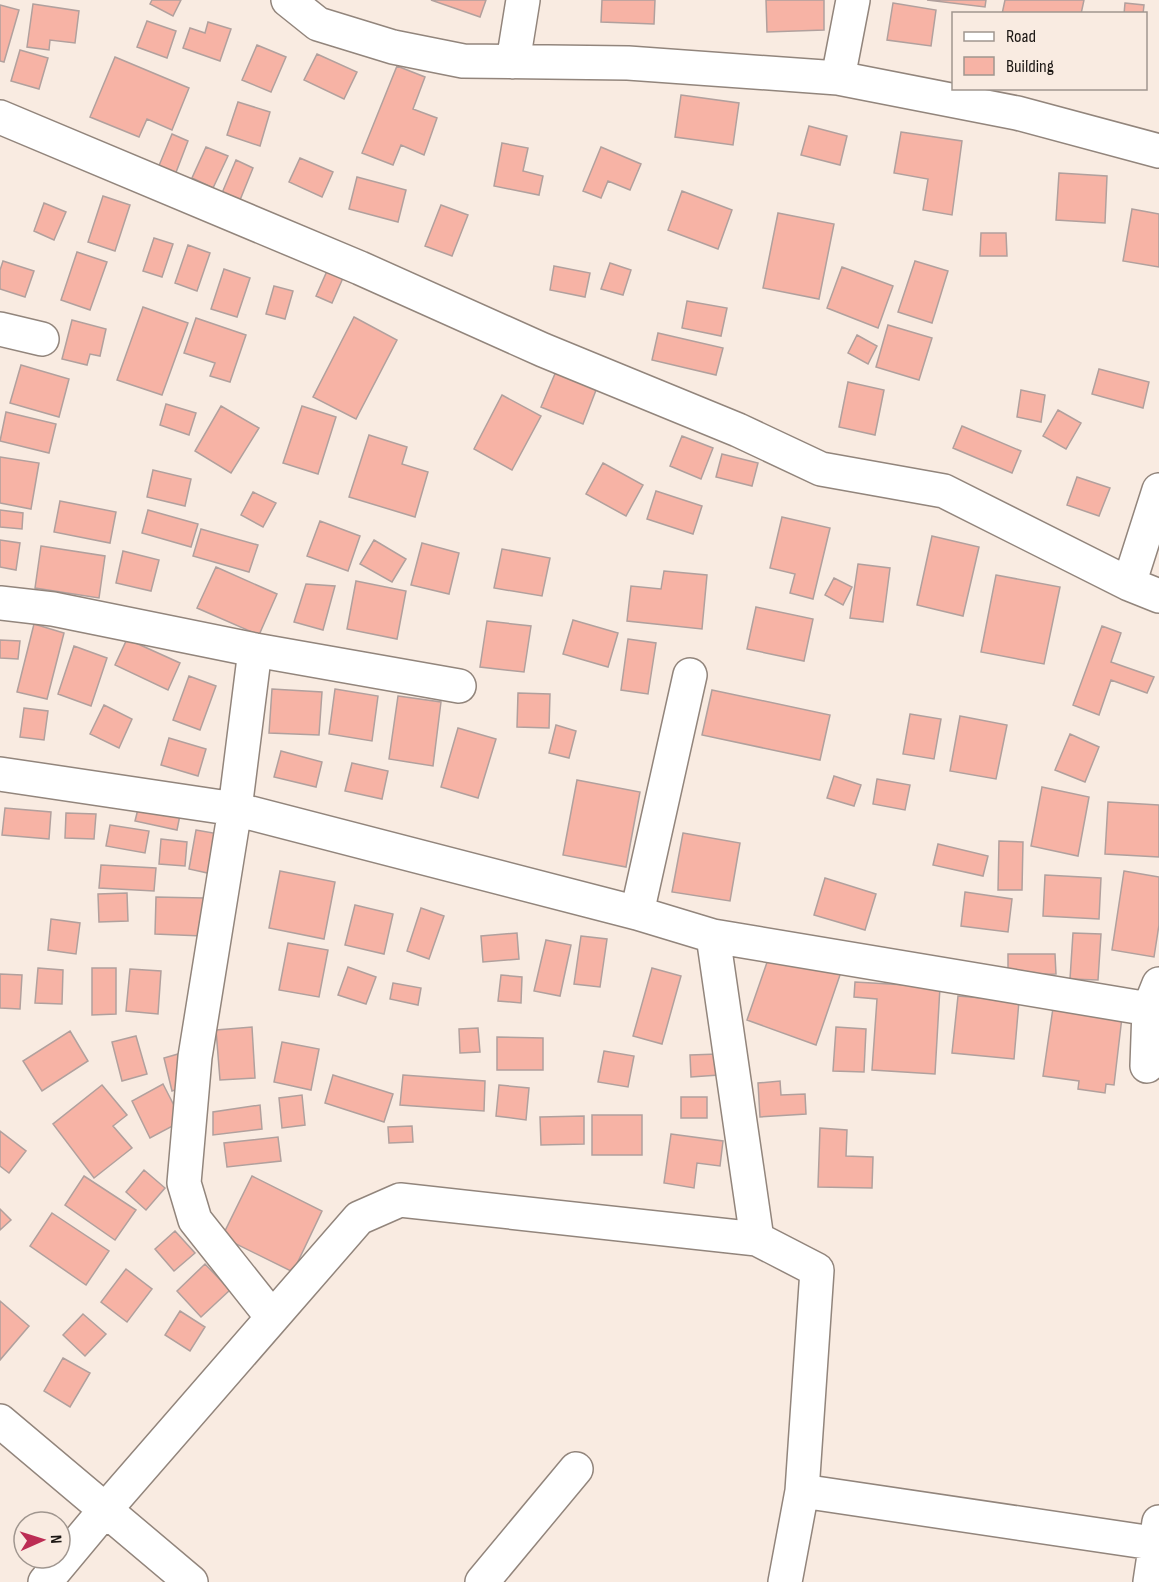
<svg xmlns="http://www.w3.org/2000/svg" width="1159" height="1582" font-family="'Sofia Sans Condensed',sans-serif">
<rect width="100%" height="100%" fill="#f9ebe1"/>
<path fill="#f7b3a5" stroke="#b1a09d" stroke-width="1.5" d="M152,0H181L173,16L150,4Z
M431,0H486L480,17Z
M602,0H655L654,24L601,22Z
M766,0H824V30L767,32Z
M927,0H986L985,7Z
M1005,0H1084L1081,14H1002Z
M893,3L936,10L931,46L887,40Z
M1125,3L1144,5L1143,14H1124Z
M33,4L79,11L75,43L50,40L49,50L27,47Z
M0,5L19,10L4,62L0,61Z
M147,21L176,31L167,58L137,47Z
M208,22L231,29L220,61L183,48L190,28L205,33Z
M257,45L286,57L271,92L242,80Z
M20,50L48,58L39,89L11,81Z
M317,54L357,72L344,99L304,80Z
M115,57L189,88L172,130L147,119L139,137L90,117Z
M397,66L425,77L413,109L437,118L424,155L401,145L393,165L362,153Z
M681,95L739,103L733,145L675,137Z
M238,102L270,112L260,146L227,135Z
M809,126L847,136L840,165L801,155Z
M901,132L962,141L952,215L923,210L928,179L894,173Z
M172,134L188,141L175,175L158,168Z
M502,143L528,148L523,171L543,176L539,195L494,186Z
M206,147L228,156L213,188L192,178Z
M601,147L641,164L630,190L608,181L601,198L583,191Z
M300,158L333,172L322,197L289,182Z
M236,160L253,168L240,200L222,193Z
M1059,173L1107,176L1105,223L1056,220Z
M357,177L406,190L398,222L349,209Z
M682,191L732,210L718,249L668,230Z
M103,196L130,205L115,251L88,242Z
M44,203L66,212L54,240L34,231Z
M441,205L468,215L452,256L425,246Z
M1132,209L1159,214V267L1123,261Z
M778,213L834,224L819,299L763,288Z
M981,233H1006L1007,256H980Z
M154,238L173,244L162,277L143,271Z
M188,245L210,253L197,291L175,283Z
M77,252L107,262L90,310L61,300Z
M3,261L34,271L25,297L0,289V270Z
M915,261L948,271L932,323L898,312Z
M610,263L631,270L623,295L601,289Z
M554,266L590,273L585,297L550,290Z
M842,267L893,286L878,328L827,308Z
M224,269L250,278L237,317L211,309Z
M327,271L343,278L332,303L316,296Z
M274,286L293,291L285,319L266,314Z
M687,301L727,308L721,336L682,328Z
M143,307L188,323L162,395L117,380Z
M354,317L397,340L356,419L313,397Z
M196,318L246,335L230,382L210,376L215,363L184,353Z
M72,320L106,329L100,356L90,354L87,365L62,359Z
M888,325L932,338L919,380L876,367Z
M658,333L723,348L716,375L652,360Z
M857,335L877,346L868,364L848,353Z
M21,365L69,379L59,417L10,403Z
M557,369L598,385L583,424L541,407Z
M1099,369L1149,382L1143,408L1092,394Z
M848,382L884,390L875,435L839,427Z
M1021,390L1045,395L1041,422L1017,417Z
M502,395L541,416L512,470L474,449Z
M166,404L196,413L189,435L160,425Z
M221,406L259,428L231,473L195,451Z
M302,406L336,417L318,474L283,463Z
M1058,410L1081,423L1066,449L1043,436Z
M6,412L56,424L49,453L0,441Z
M962,426L1021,451L1012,473L953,448Z
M369,435L407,447L402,464L428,472L415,517L349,497Z
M682,436L713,448L701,479L670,466Z
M722,454L758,463L752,486L716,477Z
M0,457L39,463L31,509L0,503Z
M603,463L643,485L626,516L586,494Z
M153,470L191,479L185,506L147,497Z
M1077,477L1110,488L1099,516L1067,505Z
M656,491L702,506L693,534L647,519Z
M253,492L276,503L263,527L241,515Z
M60,501L116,512L110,543L54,532Z
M0,510L23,513L22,529L0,527Z
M148,510L198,524L191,547L142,533Z
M782,517L830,528L813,599L790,593L795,574L770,568Z
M320,521L360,536L348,571L307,556Z
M201,529L258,545L249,572L193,556Z
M932,536L979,547L963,616L917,605Z
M0,540L20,543L16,570L0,567Z
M374,540L406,559L392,582L360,564Z
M422,543L459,553L449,594L411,585Z
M41,546L105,556L99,598L35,588Z
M502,549L550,558L542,596L494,588Z
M123,551L159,560L151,591L116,583Z
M858,564L890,568L883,622L850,618Z
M216,567L277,594L259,635L197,608Z
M664,571L707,575L702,629L627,621L631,586L661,589Z
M996,575L1060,587L1044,664L981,652Z
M834,578L852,587L843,605L825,595Z
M356,581L406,591L397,639L347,629Z
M306,584L335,586L323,630L294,622Z
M756,607L813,619L804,661L747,649Z
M573,620L618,633L608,667L563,654Z
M487,621L531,626L524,672L480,667Z
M34,624L64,633L47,699L17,692Z
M1102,626L1121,633L1111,662L1154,677L1147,693L1111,680L1099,715L1073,705Z
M127,639L180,663L168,690L115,665Z
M628,639L656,643L648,694L621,690Z
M0,640L20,641L18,659L0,658Z
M74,646L107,658L91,706L58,694Z
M189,676L216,686L200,730L173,720Z
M272,689L322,692L319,735L269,733Z
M335,689L378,696L372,741L329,734Z
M712,690L830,715L820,760L702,735Z
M518,693L550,694L549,728L517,727Z
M398,696L441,702L433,766L389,759Z
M104,705L132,719L119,748L90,734Z
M24,708L48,711L44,740L20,737Z
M910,714L941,719L934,759L903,754Z
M960,716L1007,725L996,779L950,771Z
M556,725L576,731L569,758L549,753Z
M458,728L496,739L478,798L441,787Z
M1070,734L1099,747L1085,782L1055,770Z
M169,738L206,749L198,776L161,765Z
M281,751L322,762L316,787L274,777Z
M352,763L388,771L382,799L345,791Z
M834,776L861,785L854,806L827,798Z
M877,779L910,785L905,810L873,804Z
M577,780L640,792L626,867L563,855Z
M1042,787L1089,797L1078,856L1031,846Z
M140,801L181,810L177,830L135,821Z
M1108,802L1159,805V857L1105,854Z
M5,808L51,812L49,839L2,835Z
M66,813L96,814L94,839L65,838Z
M110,825L149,831L145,853L106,846Z
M196,830L219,834L212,874L189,869Z
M683,833L740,843L730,901L672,892Z
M161,839L187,842L185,866L159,864Z
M999,841L1023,842L1022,890H998Z
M938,844L988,856L983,876L933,865Z
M101,865L156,868L154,891L99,888Z
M280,871L335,882L324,939L269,928Z
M1124,871L1159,877V925L1154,957L1112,950Z
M1045,875L1101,878L1099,919L1043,916Z
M825,878L876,894L865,930L814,915Z
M965,892L1012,899L1008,932L961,926Z
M127,893L128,921L99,922L98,894Z
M156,897L204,898L202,936L155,934Z
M355,905L393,914L384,954L345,945Z
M421,908L444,916L429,959L407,951Z
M51,919L80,923L76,954L48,950Z
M517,933L519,959L483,962L481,936Z
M1073,933L1101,934L1098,980L1070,979Z
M581,936L607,939L600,987L574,984Z
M546,940L571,945L560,996L534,991Z
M288,943L328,950L319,997L279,990Z
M772,948L841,972L816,1045L747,1020Z
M1008,954H1055L1056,974L1008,975Z
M348,967L376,977L366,1004L338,995Z
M38,968L63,970L62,1004L35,1003Z
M92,968H116V1014L92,1015Z
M652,968L681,976L662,1044L633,1036Z
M130,969L161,971L158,1014L126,1011Z
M0,974L22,975L20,1009L0,1008Z
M501,975L522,977L521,1003L498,1001Z
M855,982L940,987L935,1074L872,1070L877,999L854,997Z
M393,983L421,988L418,1005L390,999Z
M958,996L1019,1001L1014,1059L952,1053Z
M1053,1008L1122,1017L1114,1085L1106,1084L1105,1093L1078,1089L1079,1081L1043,1076Z
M252,1027L255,1078L220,1080L216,1030Z
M836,1027L866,1029L864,1072L833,1071Z
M478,1028L480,1052L460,1053L459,1029Z
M70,1031L88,1061L42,1091L23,1061Z
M136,1036L147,1074L122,1081L112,1042Z
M497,1037L543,1038V1070H497Z
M282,1042L319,1049L311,1090L274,1082Z
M604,1051L634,1056L628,1087L598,1082Z
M178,1054L187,1086L172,1091L164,1058Z
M718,1054L719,1075L691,1077L690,1055Z
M333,1075L393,1094L384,1122L325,1103Z
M403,1075L485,1081L484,1111L400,1105Z
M780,1081L781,1095L805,1094L806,1114L760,1117L758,1083Z
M163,1084L182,1121L150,1138L132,1101Z
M102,1085L127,1115L113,1126L132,1148L94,1178L53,1124Z
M499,1085L529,1088L526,1120L496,1116Z
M302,1095L305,1125L282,1128L279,1098Z
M681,1097H707V1118H681Z
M260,1105L262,1129L213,1135V1112Z
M592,1115H642V1155H592Z
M584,1116V1144L541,1145L540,1117Z
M412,1126L413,1142L389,1143L388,1127Z
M820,1128L847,1130L846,1156L873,1157L872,1188L818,1187Z
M0,1131L26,1151L9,1173L0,1166Z
M671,1134L723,1141L720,1166L697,1163L694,1188L664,1183Z
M278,1137L281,1161L227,1167L224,1143Z
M144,1170L165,1188L146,1210L126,1192Z
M84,1176L136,1210L115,1240L65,1205Z
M252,1176L322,1211L293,1272L222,1237Z
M0,1209L11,1220L0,1230Z
M52,1213L109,1251L86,1285L30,1246Z
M175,1231L195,1253L174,1271L155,1249Z
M205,1264L230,1290L201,1317L177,1291Z
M126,1269L152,1289L127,1322L101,1302Z
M0,1301L29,1326L0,1360Z
M180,1311L205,1327L190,1351L165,1335Z
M83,1314L106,1334L85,1356L63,1335Z
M63,1358L90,1373L70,1407L44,1391Z"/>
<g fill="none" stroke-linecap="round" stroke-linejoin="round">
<defs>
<path id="minor" d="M288,0L318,24L393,47L463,61L628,63L838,78L1017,113L1159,151
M513,62L523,0
M838,78L853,0
M0,117L360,268L543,350L738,430L821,469L944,491L1129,584L1159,596
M0,329L42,339
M1129,584L1159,490
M0,603L53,609L255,650L459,686
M255,650L235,809L195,1057L184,1183L195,1220L272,1317
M0,774L235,809L637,913L713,936L1149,1009
M637,913L690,675
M713,936L757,1239
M1147,1066L1149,1009L1159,984
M0,1421L191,1582
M802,1491L1159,1544
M45,1582L105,1510L359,1218L400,1200L757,1239L817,1270L802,1491L785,1582
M482,1582L576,1469
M1150,1582L1159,1522"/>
</defs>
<use href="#minor" stroke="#92857c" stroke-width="36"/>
<use href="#minor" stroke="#fff" stroke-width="33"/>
</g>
<rect x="952" y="12" width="195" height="78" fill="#f9ebe1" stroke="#a0968f" stroke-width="1.5"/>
<rect x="964" y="32" width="30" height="9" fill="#ffffff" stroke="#a0968f" stroke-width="1.5"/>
<text x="1006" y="42" font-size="18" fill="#1b1613">Road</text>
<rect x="964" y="57" width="30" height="18" fill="#f7b3a5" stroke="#a0968f" stroke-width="1.5"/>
<text x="1006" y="72" font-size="18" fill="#1b1613">Building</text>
<g transform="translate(42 1540) rotate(87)"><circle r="28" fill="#f9ebe1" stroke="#a0968f" stroke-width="1.5"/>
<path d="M0-4.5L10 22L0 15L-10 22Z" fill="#bc2d54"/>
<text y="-9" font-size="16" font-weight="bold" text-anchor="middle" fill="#1b1613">N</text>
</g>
</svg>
